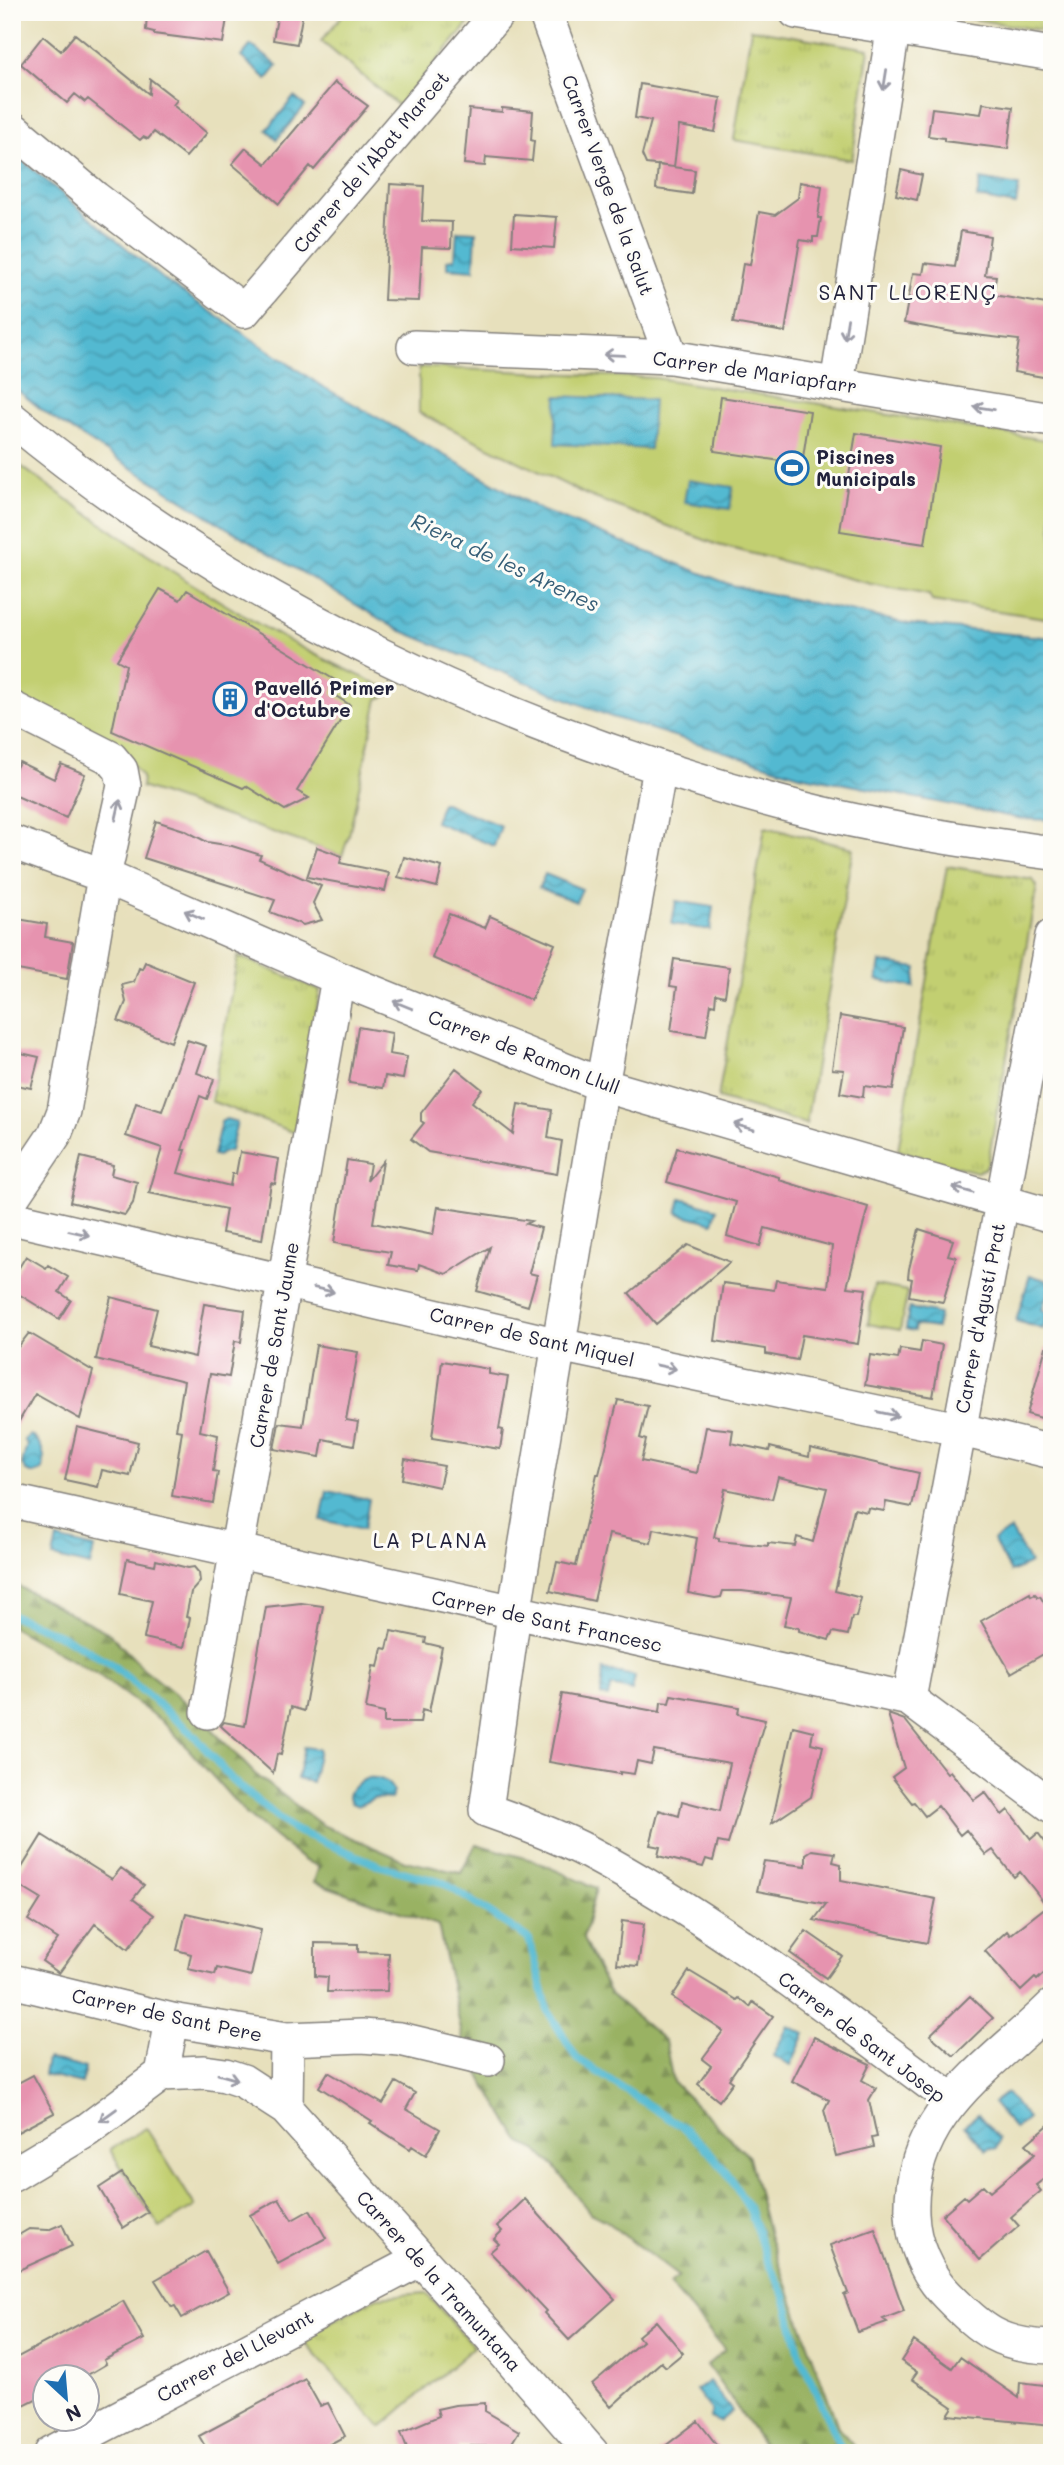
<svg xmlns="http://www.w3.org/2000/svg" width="1064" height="2465" font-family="Mali,sans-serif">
<defs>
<pattern id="grass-tufts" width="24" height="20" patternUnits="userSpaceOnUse" patternTransform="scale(1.75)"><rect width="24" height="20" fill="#c2cf71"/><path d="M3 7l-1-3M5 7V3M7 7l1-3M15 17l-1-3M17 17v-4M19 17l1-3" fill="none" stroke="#a6b163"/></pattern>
<pattern id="forest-firs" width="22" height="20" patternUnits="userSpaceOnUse" patternTransform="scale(1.75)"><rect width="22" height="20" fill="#99b263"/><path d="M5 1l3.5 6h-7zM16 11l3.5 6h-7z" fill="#7c9053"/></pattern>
<pattern id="water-waves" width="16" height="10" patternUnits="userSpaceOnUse" patternTransform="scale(1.75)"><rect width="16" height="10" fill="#53b9d1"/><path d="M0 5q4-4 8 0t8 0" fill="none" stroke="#4496ab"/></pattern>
</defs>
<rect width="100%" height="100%" fill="#fdfcf7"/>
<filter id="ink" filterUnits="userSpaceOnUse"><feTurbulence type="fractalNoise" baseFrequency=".0143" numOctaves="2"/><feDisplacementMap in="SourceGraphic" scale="14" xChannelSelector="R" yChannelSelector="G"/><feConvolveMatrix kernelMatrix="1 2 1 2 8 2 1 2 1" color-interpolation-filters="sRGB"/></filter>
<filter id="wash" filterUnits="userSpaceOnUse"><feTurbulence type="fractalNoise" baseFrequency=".00686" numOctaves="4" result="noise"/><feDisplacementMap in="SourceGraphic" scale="28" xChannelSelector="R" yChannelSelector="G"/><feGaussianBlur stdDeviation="1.57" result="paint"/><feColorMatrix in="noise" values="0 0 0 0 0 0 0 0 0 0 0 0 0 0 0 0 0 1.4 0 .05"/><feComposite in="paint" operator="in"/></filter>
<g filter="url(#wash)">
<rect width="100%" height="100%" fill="#e7e0bc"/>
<path fill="url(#grass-tufts)" stroke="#727856" stroke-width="2" d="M345,12H478L399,106L321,41Z
M930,12H1052V32Z
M751,29L869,49L852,160L734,140Z
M765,827L853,848L806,1124L718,1098Z
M947,866L1033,880L1037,886L988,1162L985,1168L977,1172L898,1150Z
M238,956L320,990L295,1133L211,1101Z
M426,2293L474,2347L381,2427L300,2338L377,2297Z"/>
<path fill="url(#forest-firs)" stroke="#5e6a4f" stroke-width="2" d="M12,1583L109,1633L143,1668L185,1702L255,1774L322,1825L405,1861L461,1873L476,1844L535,1861L596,1888L583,1939L610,1994L665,2041L673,2082L749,2157L769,2235L838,2427L860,2453H769L707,2365L725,2350L669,2284L679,2277L604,2220L590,2213L555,2167L536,2150L521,2143L485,2085L464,2044L438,1925L314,1882L319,1866L305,1861L247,1815L167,1725L97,1674L12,1627Z"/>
<path fill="#c2cf71" stroke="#727856" stroke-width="2" d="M419,367L656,378L1052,441V619L932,601L929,595L871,584L718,545L587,495L419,413Z
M12,460C107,528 203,597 308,651C336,665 365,678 394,692L378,699L349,835L342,856L141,787L142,777L116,744L12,697Z
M874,1285L908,1291L900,1330L868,1324Z
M146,2128L195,2206L160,2228L110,2150Z"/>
<path fill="url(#water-waves)" stroke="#3a6e86" stroke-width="2" d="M251,45L278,66L267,79L241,57Z
M294,97L305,106L277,139L267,130Z
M12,152L167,282L320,385L543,511L734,586L909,624L1052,638V820L1023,819L800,775L609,716L397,629L217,522L51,417L12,386Z
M981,179L1019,186L1016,205L977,198Z
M457,231L476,232L474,270L447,268V260L455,259Z
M557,396L653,400L650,449L555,444Z
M688,480L733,487L730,509L684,502Z
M442,802L501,826L494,846L435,822Z
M545,874L582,889L576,902L539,888Z
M676,901L713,907L710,930L672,924Z
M880,962L917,968L914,987L877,980Z
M226,1119L237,1122L230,1151L222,1153L218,1156L213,1155L221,1122Z
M681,1198L717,1209L713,1223L677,1213Z
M1030,1275L1051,1282L1042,1310L1047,1314L1043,1329L1016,1321Z
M909,1308L939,1314L937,1328L915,1325L914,1331L906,1329Z
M30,1435C42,1441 47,1458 42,1470L34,1474L26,1471L22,1465L27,1444L24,1440Z
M327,1491L369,1499L364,1529L321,1520Z
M1011,1530L1030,1563L1011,1572L993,1540Z
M57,1539L94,1548L90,1566L53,1557Z
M603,1670L635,1676L632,1691L611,1686L608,1697L601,1696Z
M304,1747L319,1749L312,1782L297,1779Z
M368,1778C380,1777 388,1780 394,1792L391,1799L374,1798L358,1806L351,1803L348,1796C350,1786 359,1782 368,1778Z
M788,2026L805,2034L791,2065L773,2056Z
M47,2059L85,2068L82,2084L44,2075Z
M1006,2093L1028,2118L1015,2129L993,2103Z
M978,2114L999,2139L996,2149L989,2148L986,2150L964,2126Z
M709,2381L732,2411L719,2422L710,2418L712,2411L696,2390Z"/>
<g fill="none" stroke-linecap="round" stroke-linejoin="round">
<path stroke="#53b9d1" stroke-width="8" d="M12,1615L64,1637L110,1663L194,1735L233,1781L292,1829L381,1866L444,1883L529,1939L548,2011L577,2059L684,2128L709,2151L727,2173L750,2210L767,2260L785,2296L801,2358L843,2453"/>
</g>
<g id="blocks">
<path fill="#e693af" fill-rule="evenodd" d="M147,12H228L223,43L154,34V32L146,30Z
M278,12H303L297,44L273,40Z
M75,34L149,94L150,79L177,100L173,105L207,133L186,157L154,132L148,139L143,137L140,140L88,99L85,102L75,94L67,103L21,64L43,36L61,51Z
M335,82L368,106L314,170L310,166L279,204L232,164L246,148L266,164Z
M640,84L721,98L715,132L679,126L674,167L646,164L642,155L651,121L635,118Z
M983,103L1013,107L1008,149L944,141V138L928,136L932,108L981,114Z
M502,108L533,111L531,140L534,141L532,161L486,157L485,166L464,164L469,109L502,112Z
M658,165L695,170L692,194L656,189Z
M901,170L922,175L917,200L896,195Z
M800,182L822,186L818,218H821L818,237H813V242L800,240L785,332L733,323L743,264L750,265L759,212L775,215L798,198Z
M390,184L424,186L422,221L452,222L451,248L422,247L419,301L384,300Z
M514,214L557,217L554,248L512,245Z
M961,231L990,236L985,275L996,276L993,295L1052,305V361L1049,378L1014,372L1019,340L958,333L904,323L913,273L923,274L925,263L955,267Z
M721,397L810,411L802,464L714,451Z
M856,433L940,447L925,544L840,531Z
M160,589L180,600L187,590L338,682L331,693L350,705L297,791L309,798L285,810L246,786L243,788L112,731L126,665L117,660Z
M19,762L54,779L61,764L85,774L66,818L12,794V775Z
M156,821L184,830L207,842L232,846L261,855L259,859L321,886L313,903L322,920L303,925L270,912L275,900L144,858Z
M317,847L342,856L340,863L389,873L385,891L307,877Z
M404,857L442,867L437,887L398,877Z
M449,914L485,928L490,916L555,944L531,1000L432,958Z
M12,918L47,924L45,937L73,942L67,979L12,969Z
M674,959L729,967L725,996L716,994L715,1005L711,1004L706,1036L671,1031L677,987L670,986Z
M145,962L194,982L171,1042L118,1021L126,1002L122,985L134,982L139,968L142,969Z
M840,1016L903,1027L893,1090L864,1086L863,1097L840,1093L844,1070L832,1069Z
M358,1027L392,1033L389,1054L407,1057L403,1079L385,1076L383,1088L349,1083Z
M187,1040L206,1046L197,1073L214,1079L207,1099L200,1096L182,1150H185L178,1173L230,1186L232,1174H236L240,1152L279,1159L275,1184L271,1183L262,1240L222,1233L226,1209L149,1193L162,1148L126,1136L136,1103L162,1111Z
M12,1051L39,1057L31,1088L12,1084Z
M456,1068L482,1089L472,1102L513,1134L518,1104L552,1110L548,1138L562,1141L557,1174L428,1152L411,1139L424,1123L421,1121V1113Z
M677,1148L779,1177V1180L868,1207L847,1287L866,1289L858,1344L802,1335L797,1360L766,1354V1349L715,1341L723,1283L774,1290L776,1280L828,1287L832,1246L765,1228L760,1246L727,1236L736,1202L667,1182Z
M81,1157L113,1165L111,1175L137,1182L133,1203L125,1215L70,1202Z
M347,1160L370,1164L367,1181L383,1161L373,1223L433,1235L438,1207L531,1221L526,1224L541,1228L529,1273L537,1275L528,1306L477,1291L490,1247L446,1274L419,1264L418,1270L388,1265L391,1252L334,1243Z
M919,1229L953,1240L948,1255L956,1257L943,1302L909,1296L912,1279L908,1278L909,1269Z
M688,1245L730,1262L656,1324L629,1293Z
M26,1256L46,1268L48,1265L68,1277L59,1292L71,1300L59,1319L12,1290V1279Z
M111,1297L157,1309L148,1346L195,1357L204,1304L245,1310L241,1342L235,1341L229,1377L210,1374L200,1431L218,1435L213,1471L218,1472L213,1503L172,1496L182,1431L176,1430L184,1381L96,1359Z
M29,1333L93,1371L80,1419L35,1394L12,1433V1355Z
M922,1341L942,1345L933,1397L865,1385L870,1355L898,1359L900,1349L920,1352Z
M316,1345L358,1352L346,1420L358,1422L354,1445L323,1439L320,1457L274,1449L279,1423L303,1426Z
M1046,1347H1052V1421L1027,1414Z
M442,1361L489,1369V1374L508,1377L499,1429L503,1430L500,1449L432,1438Z
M618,1400L648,1406L640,1438L646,1440L641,1461L697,1473L706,1427L733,1430L731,1443L769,1451L770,1447L809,1457L810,1448L919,1473L912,1507L886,1502L884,1511L868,1508L867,1512L854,1509L835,1591L861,1598L856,1617H852L848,1635L833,1632L829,1640L799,1631V1628L784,1625L791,1597L742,1591H723L721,1597L715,1598L688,1593L697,1538L654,1529L651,1543L609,1534L594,1601L550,1591L557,1562L576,1566L597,1474H599ZM778,1477L827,1488L813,1542L797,1537L795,1546L768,1543V1546L719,1541V1538L714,1537L725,1489L772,1499Z
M77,1427L138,1442L130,1476L102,1470L98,1487L65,1480Z
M405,1459L444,1466L439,1487L402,1479Z
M127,1559L155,1565L156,1560L188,1568L194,1567L199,1573L200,1582L191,1592L186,1617L190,1618L184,1647L144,1638L152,1601L120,1594Z
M1030,1593L1031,1596L1035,1594L1038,1597L1040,1596L1052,1616V1649L1011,1673L981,1621Z
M301,1603L323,1606L304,1711L291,1707L281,1755L277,1754L273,1773L221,1726L224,1722L245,1726L266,1607Z
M391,1631L426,1638L425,1643L442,1647L429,1712L422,1710L420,1723H384V1713L366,1709L373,1666L378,1667L382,1648L387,1649Z
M562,1694L660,1712L661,1702L669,1703L671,1695L739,1707L738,1714L765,1720L728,1844L718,1842L713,1861L706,1859L703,1867L658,1856L660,1847L650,1845L659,1810L679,1816L682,1801L720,1811L730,1763L654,1750L651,1764L637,1761L634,1774L620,1772V1774L549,1762Z
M888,1714L905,1720L947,1773L950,1771L974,1800L985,1792L1002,1815L1008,1810L1031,1839L1038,1833L1052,1851V1966L1037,1980L1035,1978L1021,1991L985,1951L1007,1931L1010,1935L1047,1906L1020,1872L1014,1877L993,1850L986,1855L966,1830L960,1835L938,1806L925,1816L914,1802L912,1803L892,1777L904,1768Z
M793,1726L813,1731L811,1743L823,1746L811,1797L772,1823Z
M42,1835L112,1879L121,1868L144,1885L133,1899L154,1915L128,1949L95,1924L59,1973L42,1961L58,1939L28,1920L41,1899L13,1882Z
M812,1850L835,1853L833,1862L841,1864V1880L936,1899L927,1943L814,1920L826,1904L757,1891L764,1861L806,1866V1854Z
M186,1913L261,1930L251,1976L217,1968L215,1975L188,1969L191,1954L177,1950Z
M622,1921L644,1924L638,1966L617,1964Z
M806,1931L842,1956L826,1978L790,1953Z
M315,1943L358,1944V1952L389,1953L387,1991L327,1992L328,1977L315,1976Z
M689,1971L737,2000L739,1998L750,2007L753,2002L773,2016L729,2079L733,2082L719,2101L698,2084L711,2066L702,2059L723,2031L672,1997Z
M970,1996L993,2018L954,2056L930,2035Z
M814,2037L870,2064L862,2080L876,2088L869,2100L877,2137L872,2138L874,2147L836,2156L824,2110L829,2100L792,2081Z
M328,2072L383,2104L396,2082L415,2093L406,2109L440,2129L426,2155L412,2146L410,2149L370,2123L372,2121L319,2087Z
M33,2075L54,2113L12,2135V2086Z
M1052,2122V2173L1036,2185L1041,2191L1011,2217L1019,2226L980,2260L942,2215L964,2196L967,2199L983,2185L990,2192L1035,2154L1026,2144Z
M122,2173L148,2212L123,2228L99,2188Z
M279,2199L292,2220L310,2210L326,2238L278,2264L250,2215Z
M525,2199L615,2299L569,2340L544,2313L546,2311L490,2252L499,2244L494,2239L502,2231L497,2226Z
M62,2224L72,2246L19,2270L12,2256V2239L29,2229L48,2230Z
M875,2229L904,2311L883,2319L887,2322L858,2332L844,2295L848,2293L830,2245Z
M206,2251L229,2292L182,2318L175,2306L172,2307L155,2280Z
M123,2301L144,2339L104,2360L106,2364L84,2377H46V2394L12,2411V2360Z
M656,2321L683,2353L666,2367L661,2362L611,2407L592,2384L642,2341L638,2336Z
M914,2341L952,2368L960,2357L1019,2398L1020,2382L1052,2386V2425L948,2415L953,2407L912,2379L917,2372L901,2361Z
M305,2379L320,2406L328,2403L345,2436L319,2450L209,2453L199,2436Z
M485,2403V2411L519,2431L507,2451L500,2447L458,2446L459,2453H409L401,2432L439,2416L437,2409L455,2405Z
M698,2421L723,2453H656Z"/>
</g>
</g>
<g filter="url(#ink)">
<use href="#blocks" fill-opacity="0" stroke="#84817c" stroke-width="2"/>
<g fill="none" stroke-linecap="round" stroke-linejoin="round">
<defs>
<path id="minor" d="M545,12L671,357
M796,12L1052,54
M12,128L95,198L244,311L499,12
M414,347L671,357L1052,420
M837,384L896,12
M12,419C237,605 511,733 792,806C877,828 965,841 1052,853
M12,708L111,758L121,770L124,786L104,876L64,1111L55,1134L12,1198
M660,768L602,1085L514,1614L486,1810C520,1822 556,1835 588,1852C718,1921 834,2013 952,2100
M12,842L104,876L338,978L602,1085L1052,1216
M12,1218L559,1345L958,1429L1052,1452
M12,1501L909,1699L1052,1806
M909,1699L1052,936
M208,1712L338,978
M12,1981L172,2020L287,2039L362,2036L400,2039L488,2060
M1052,2006C989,2068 908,2114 912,2214C913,2243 926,2274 947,2295C981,2330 1000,2346 1052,2347
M162,2074L204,2072L225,2075L243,2081L286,2109L490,2336L592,2453
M286,2109L287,2039
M12,2175L87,2130L162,2074L172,2020
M51,2453L419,2260"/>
</defs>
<use href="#minor" stroke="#84817c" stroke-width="36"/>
<use href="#minor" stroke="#fff" stroke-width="33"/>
</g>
<defs><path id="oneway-shaft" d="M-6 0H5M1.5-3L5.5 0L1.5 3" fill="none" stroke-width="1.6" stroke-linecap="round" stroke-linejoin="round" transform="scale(1.75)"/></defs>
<g stroke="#9c9ca7">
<use href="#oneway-shaft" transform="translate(885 80) rotate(99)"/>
<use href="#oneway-shaft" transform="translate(846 329) rotate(99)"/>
<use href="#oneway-shaft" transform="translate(614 355) rotate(-178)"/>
<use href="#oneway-shaft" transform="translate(984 408) rotate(-171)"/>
<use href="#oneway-shaft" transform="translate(118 810) rotate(-77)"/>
<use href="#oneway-shaft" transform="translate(194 915) rotate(-156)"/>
<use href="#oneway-shaft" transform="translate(403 1005) rotate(-158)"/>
<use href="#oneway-shaft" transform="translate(744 1127) rotate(-164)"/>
<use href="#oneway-shaft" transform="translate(963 1190) rotate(-164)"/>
<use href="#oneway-shaft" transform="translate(79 1233) rotate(13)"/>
<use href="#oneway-shaft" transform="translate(324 1290) rotate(13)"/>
<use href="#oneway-shaft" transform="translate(666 1367) rotate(12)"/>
<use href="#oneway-shaft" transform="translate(888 1414) rotate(12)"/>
<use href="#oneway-shaft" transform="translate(228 2077) rotate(16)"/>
<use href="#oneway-shaft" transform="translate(108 2115) rotate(144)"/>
</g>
</g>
<defs>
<symbol id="stadium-ring" viewBox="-11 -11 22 22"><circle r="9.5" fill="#fdfcf7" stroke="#1f6fb2" stroke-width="1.5"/><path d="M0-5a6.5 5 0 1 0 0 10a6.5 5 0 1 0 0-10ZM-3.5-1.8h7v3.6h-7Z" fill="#1f6fb2"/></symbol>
<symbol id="building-ring" viewBox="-11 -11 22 22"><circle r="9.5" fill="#fdfcf7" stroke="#1f6fb2" stroke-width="1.5"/><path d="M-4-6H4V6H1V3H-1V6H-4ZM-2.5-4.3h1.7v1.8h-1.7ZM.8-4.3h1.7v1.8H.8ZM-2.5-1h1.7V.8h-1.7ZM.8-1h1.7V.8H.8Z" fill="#1f6fb2"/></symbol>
</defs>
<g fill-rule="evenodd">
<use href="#stadium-ring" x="773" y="449" width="38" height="38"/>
<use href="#building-ring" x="211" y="680" width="38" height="38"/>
</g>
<g text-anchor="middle" stroke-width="6" stroke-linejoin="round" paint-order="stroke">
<g font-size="19" fill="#22223b" stroke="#fdfcf7">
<text transform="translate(371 162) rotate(-50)" y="7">Carrer de l'Abat Marcet</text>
<text transform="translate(608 185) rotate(70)" y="7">Carrer Verge de la Salut</text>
<text transform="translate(755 372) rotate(8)" y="7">Carrer de Mariapfarr</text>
<text transform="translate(524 1052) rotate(21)" y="7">Carrer de Ramon Llull</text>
<text transform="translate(980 1318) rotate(-79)" y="7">Carrer d'Agustí Prat</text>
<text transform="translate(532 1337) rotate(13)" y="7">Carrer de Sant Miquel</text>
<text transform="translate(274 1345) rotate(-80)" y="7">Carrer de Sant Jaume</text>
<text transform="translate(547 1621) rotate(12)" y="7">Carrer de Sant Francesc</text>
<text transform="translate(167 2015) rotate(12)" y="7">Carrer de Sant Pere</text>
<text transform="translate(862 2037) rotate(37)" y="7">Carrer de Sant Josep</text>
<text transform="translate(439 2281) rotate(48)" y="7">Carrer de la Tramuntana</text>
<text transform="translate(235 2356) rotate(-28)" y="7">Carrer del Llevant</text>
</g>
<g font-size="19" font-weight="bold" fill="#22223b" stroke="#fdfcf7" text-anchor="start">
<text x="816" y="464">Piscines<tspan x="816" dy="22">Municipals</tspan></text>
<text x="254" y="695">Pavelló Primer<tspan x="254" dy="22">d'Octubre</tspan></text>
</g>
<g font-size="21" letter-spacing="2" fill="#22223b" stroke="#fdfcf7">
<text x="908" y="300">SANT LLORENÇ</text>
<text x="431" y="1548">LA PLANA</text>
</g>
<g font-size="21" font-style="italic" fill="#365e77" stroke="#fdfcf7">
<text transform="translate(505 563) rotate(25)" y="7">Riera de les Arenes</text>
</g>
</g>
<rect width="1064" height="2465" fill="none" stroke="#fdfcf7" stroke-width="42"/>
<g transform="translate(66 2398) rotate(154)"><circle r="33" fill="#fdfcf7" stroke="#a5a5ac" stroke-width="2"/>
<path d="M0-5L12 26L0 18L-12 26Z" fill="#1f6fb2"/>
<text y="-10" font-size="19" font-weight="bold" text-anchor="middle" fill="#22223b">N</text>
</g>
</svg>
